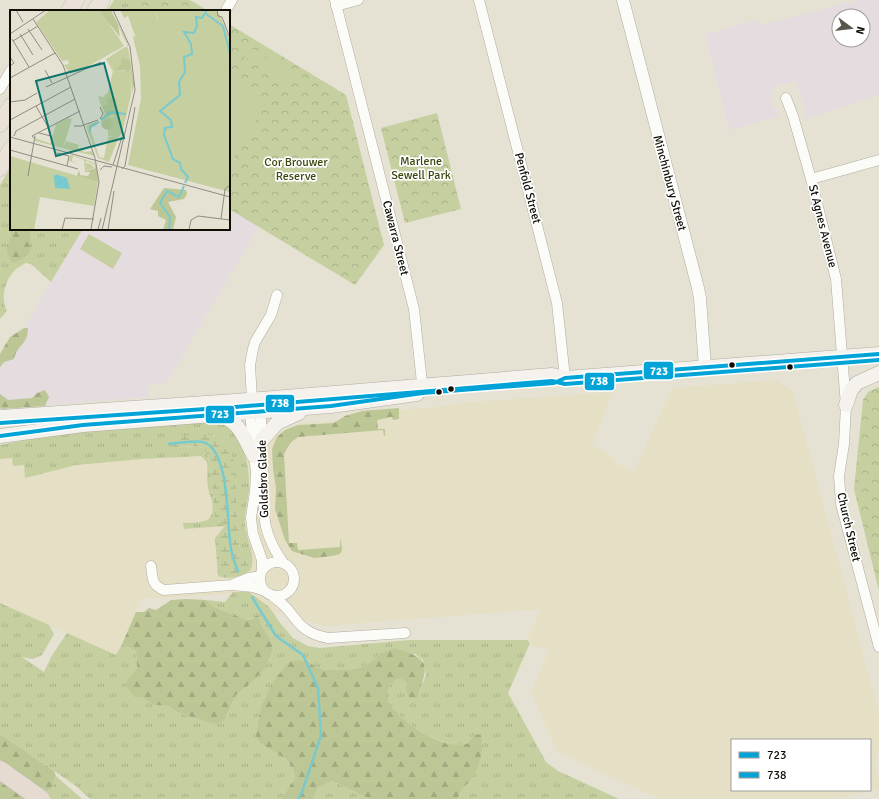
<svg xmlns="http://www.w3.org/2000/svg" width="879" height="799" font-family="Signika,sans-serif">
<defs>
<pattern id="grass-tufts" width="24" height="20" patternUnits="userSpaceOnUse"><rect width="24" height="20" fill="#c5cfa0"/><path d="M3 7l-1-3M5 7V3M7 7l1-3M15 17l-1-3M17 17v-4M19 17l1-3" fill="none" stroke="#a8b188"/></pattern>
<pattern id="forest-firs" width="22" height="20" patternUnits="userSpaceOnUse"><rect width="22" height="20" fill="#bdc796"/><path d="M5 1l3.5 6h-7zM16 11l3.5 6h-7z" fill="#a1aa80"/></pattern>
<pattern id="wetland-marsh" width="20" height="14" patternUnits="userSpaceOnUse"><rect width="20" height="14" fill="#c5cfa0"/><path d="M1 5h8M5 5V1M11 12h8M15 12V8" fill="none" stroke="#a8b188"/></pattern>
<pattern id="park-crowns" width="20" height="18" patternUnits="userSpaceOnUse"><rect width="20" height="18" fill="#c5cfa0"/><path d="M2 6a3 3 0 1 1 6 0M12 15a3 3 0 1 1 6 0" fill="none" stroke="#a8b188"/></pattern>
</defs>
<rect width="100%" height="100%" fill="#e5e2d3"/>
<path fill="#e5e0c5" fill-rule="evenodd" d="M776,380L793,391L879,713V751L875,760V769L879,777V788L837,799H660L557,752L531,692L549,650L534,646L527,640L541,609L325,626L266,610L246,593L142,599L116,656L0,603V453L275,436L285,429L301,423L333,421L357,415L382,411L438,407L457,403L613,392L592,445L607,452L617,464L634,472L672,388ZM732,740H870V790H732Z"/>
<path fill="#e5dce0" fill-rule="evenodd" d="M858,0H879V95L807,119L796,81L778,86L772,92L771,104L781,116L729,130L705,34L758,20L761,25ZM839,16H863V40H839Z
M229,209L259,227L166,383L148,384L149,397L0,409V368L83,229H229Z"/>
<path fill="url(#grass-tufts)" d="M114,0H132L125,11H107Z
M11,167V229H83L51,282L31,264L26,263C22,265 18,267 15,270C5,280 0,299 7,311L0,319V185Z
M211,420L225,422C243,443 250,461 249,490C248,501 244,512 245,524C246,539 256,554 251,569L240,549L234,462L224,441L214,435L171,446C189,452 204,435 210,463L215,517L225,526L184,529L183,523C201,522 216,525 212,501C212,498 209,495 209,492C206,483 208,472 207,462L201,456L143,459L76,465L25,478L24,465L13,466L12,458L0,459V445L26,440L46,434Z
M233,592H249L269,607L281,624L293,638L308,646L320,648L410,640H527L530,643L508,693L546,762L558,771L619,799H458L463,787L469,782L481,734L474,735L467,744C461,744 452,745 446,743C422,735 402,721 388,701L389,687L397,679L402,678L407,683L417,698L426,675L423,660L415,654H379L366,666L349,670H326L315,667L308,661L298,660L261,744L286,759L293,768L295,778L281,799H90L76,786L0,734V603L49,625L54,634L42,655L33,659L22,657L44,672L51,657L67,633L116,655L122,644L136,651L137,668L132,675L135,697H141L154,705L169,706L177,712L206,722L225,720L235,696L253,681L270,639L262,626L258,616L247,620L214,607L206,600L225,602Z
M56,776L82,799H52L44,793L52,788Z
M333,781L369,799H313L318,787Z"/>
<path fill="url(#forest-firs)" d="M11,229H29C33,249 33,256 12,263C1,244 12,246 11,229Z
M24,328H28C28,345 16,346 14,359L4,362L0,367V354L10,337Z
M45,390L49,397L45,406L2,409L0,408V394L8,400L32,398L37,393Z
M399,408V419L393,420L392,417L377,420L378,429H385V436H384L383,430L298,437L290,443L284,454L289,543H297L298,550L340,547V541L341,540L342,550L340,554L332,556L314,558L292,551L285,540L275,509L276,488L273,469L272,449L277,437L285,430L298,425L334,423L345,416L362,411Z
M186,599L206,600L214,607L247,620L252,619L256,616H258L262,626L270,639L272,651L265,668L253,681L235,696L225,720L217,724L206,722L177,712L169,706L154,705L141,697H135L131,693L126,685L127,681L137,668L136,651L122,644L136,612H144L149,608L156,610L171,600Z
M395,648C431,659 429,664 417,698L409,697L406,689L407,683L402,679H397L389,687L388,701C402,721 422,735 445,743C452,745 461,744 467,744L474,735L481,734C484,750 480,768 470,781C468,784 465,785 463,788C461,791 459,795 458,799H369L333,781L318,787L313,799H281L295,778L293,768L286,759L261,744L256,736L261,707L273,682L289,662L298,660L308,661L315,667L326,670H349L366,666L379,654Z
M0,734L54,771L56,776L52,788L44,793L24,780L0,760Z
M0,774L40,799H0Z"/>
<path fill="url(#wetland-marsh)" d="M207,434C224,436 231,447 234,462L240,549L251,569C245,577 227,580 218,576L215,538L225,526L215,517L210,463C203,430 179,457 169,444L171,439L175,436Z"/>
<path fill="url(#park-crowns)" d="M132,0H190L208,11H125Z
M229,24L346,95L384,245L355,285L229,209Z
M437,113L461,209L405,223L381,128Z
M879,387V591L854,489L863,400L868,392Z"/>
<path fill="#c5cfa0" d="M249,47L287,70L286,72L293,77L289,83L278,76L276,78L273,75L272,77L268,74L269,72L244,57Z
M229,79L267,102L229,165Z
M89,234L122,253L113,269L80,249Z"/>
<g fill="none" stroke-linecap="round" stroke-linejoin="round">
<path stroke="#79cace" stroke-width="2.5" d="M169,444C179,443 198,439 206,443C229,455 227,519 230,542C231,552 234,562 238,571
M252,597L276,636L303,655L318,688L321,736L302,792L298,799"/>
<defs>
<path id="minor" d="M335,0L414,309L423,392
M479,0L557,303L565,378
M336,6L358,0
M227,8L232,0
M0,89L11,70
M786,98L793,116L811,179L836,279L846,405L844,444L839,476L841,504L879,647
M811,179L879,160
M256,406L260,412L261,421C262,443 263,464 263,486C263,519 264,536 284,564
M260 579a17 17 0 1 1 34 0a17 17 0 1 1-34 0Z
M151,566C153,578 151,585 164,590L232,585L253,587L265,591
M262,571V560L253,534L251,518L255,491L256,473L250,413L252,399L250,365L253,349L255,342L271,315L277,295
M234,584L249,578L260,576
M270,594C276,599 284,604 289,611C301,627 307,634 328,638L405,633"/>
<path id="tertiary" d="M623,0L698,288L700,298L705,368"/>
<path id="secondary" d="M846,405L851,390L857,383L879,373
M222,416C240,422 245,440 254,456
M0,417L235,401L552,375L565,378L879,354
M0,436L83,425L331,406L417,394
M262,440L277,423L299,413"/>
<path id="trunk" d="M69,11L76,0
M95,11L102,0
M0,124L11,106
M0,168L11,149"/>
<path id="motorway" d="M0,770L41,799"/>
</defs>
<use href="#minor" stroke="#afaca0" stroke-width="11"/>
<use href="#tertiary" stroke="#afaca0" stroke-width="13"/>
<use href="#secondary" stroke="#afaca0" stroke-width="15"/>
<use href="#trunk" stroke="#c1c0b8" stroke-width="17"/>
<use href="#motorway" stroke="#c1c0b8" stroke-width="19"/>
<use href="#minor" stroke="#fbfbf8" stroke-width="10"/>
<use href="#tertiary" stroke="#fbfbf8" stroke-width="12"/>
<use href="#secondary" stroke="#f5f1ec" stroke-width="14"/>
<use href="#trunk" stroke="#eae2d8" stroke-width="16"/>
<use href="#motorway" stroke="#e6dbd0" stroke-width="18"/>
<defs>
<path id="bus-1" d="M0,436L83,425L331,406L423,393L554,383L565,378L879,354"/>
<path id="bus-2" d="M0,423L235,407L552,381L565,384L879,360"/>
</defs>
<use href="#bus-1" stroke="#fff" stroke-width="7"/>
<use href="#bus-2" stroke="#fff" stroke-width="7"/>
<use href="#bus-1" stroke="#02a4d8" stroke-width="4"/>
<use href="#bus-2" stroke="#02a4d8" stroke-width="4"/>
</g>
<g fill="#0f0d04" stroke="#fff" stroke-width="1.5">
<circle cx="732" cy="365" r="3.5"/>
<circle cx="790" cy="367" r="3.5"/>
<circle cx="451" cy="389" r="3.5"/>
<circle cx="439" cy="392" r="3.5"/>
</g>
<g text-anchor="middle" stroke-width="3.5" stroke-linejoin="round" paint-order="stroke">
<g font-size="12" fill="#3a470d" stroke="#fff">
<text x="421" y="165">Marlene<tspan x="421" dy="14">Sewell Park</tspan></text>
<text x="296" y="166">Cor Brouwer<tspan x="296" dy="14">Reserve</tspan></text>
</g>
<g font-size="12" fill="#0f0d04" stroke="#fff">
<text transform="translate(670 183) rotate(75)" y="4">Minchinbury Street</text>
<text transform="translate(528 188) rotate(75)" y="4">Penfold Street</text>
<text transform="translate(823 226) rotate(76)" y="4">St Agnes Avenue</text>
<text transform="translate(396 238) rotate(76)" y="4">Cawarra Street</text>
<text transform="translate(263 479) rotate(-92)" y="4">Goldsbro Glade</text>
<text transform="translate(849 527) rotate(77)" y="4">Church Street</text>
</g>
</g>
<g transform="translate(10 10)">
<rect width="220" height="220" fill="#e5e2d3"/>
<path d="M115,37L118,38L120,50L111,47L112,51L108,60L119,61L121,58V85L112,124H110L99,152L88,148L76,117L79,114L89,111L78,118L80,121V118L85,115L87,118L85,116L80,118L89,147L94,148L98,127H102L98,126V119L102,117L97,108L92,110V115L91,112L94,105L88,86L93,87L98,82L103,61L96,49ZM98,89H106L105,100L113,104L105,103L103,107L95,105L92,97L98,96ZM25,128L53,138L56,131L69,135L68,138L75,142L82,141L84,146L25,131ZM60,145H62L85,153L88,165V172L87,183L88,172L84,154L76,151L75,153L81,154L84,158L75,161L74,150L63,146L62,151L69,154L59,151Z" fill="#c5cfa0" fill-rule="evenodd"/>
<path d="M88,0H101L117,32L124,73L122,84L121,58L118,62L115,60H105L111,54V47L120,50L117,34L108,15L110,27L99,13L94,12ZM97,88L107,89L105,100L115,104L96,106L92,96H98ZM91.5 114a5.5 5.5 0 1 1 11 0a5.5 5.5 0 1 1-11 0ZM86,158L88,172L67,166L69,160L70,165L78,166L80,162H73ZM154,178L176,180L177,184L174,189L158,192L166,207L163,220H153L156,210L148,206V201L140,199Z" fill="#bdc796"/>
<path d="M0,146L88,172L84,196L30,187L24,220H0Z" fill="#c5cfa0"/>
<path d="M40,0H90L114,36L68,62L59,63L54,55L59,54L58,50L52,51L26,12ZM145,0H206L211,7L220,30V182L118,155L131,89L130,56L123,27L125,26L127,31L148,9ZM58,108L62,109L53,138L40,134L46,114Z" fill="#c5cfa0"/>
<path d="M110,0H145L151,23L127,31L118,6L114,8ZM99,14L103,27L88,33L83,20ZM45 127a5 5 0 1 1 10 0a5 5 0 1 1-10 0Z" fill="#c5cfa0"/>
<path d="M46,164L57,168L60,179L45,178L44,166Z" fill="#79cace"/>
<path fill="none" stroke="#79cace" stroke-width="2" d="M196,4L213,16L220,43M91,110L101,102L116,104M80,121V117L89,112M175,173L178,167L171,159L170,153L163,149L154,125L155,118L162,117L161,110L150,101L170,85L169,72L175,62L174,47L182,44L181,34L174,22L184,23L187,16L186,7L192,8L197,0M159,220L160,207L150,193L157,181L169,187L174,176"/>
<path fill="none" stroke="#8f8d80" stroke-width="1" d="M6,0L13,12M207,0L208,6L212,7L220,28M23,9L53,55L85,148L89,172L81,219M18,19L32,40M0,24L36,0M10,24L23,45M2,29L19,57M3,31L28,16M0,47L4,53L0,56M35,60L42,73M0,68L45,43M36,77L91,52M0,92L15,90L27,83M26,96L38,117M90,109L93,104L90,97M0,110L61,77M64,116H71L88,110M29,123L41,126M4,126L6,121L65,89M0,127L220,187M24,128L22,126L70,101M0,140L68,159M47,143L59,146L57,156M103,155L112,127M112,159L115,156L125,97M90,160L94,156L102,157M18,166L25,126M211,209L215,179L220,175M52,220L55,208L84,209M88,220L91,208M92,220L125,80L120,37L103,0M98,220L104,181M179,220L181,210L188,206L220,210"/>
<path fill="#0f766e" fill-opacity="0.15" stroke="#0f766e" stroke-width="2" d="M94,53L114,128L46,146L26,71Z"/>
<rect width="220" height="220" fill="none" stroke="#0f0d04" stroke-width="2"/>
</g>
<g stroke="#fff" stroke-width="1.5">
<rect x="643" y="361" width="31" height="19" rx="4" fill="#02a4d8"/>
<rect x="584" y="372" width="31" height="19" rx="4" fill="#02a4d8"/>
<rect x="265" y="394" width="30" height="19" rx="4" fill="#02a4d8"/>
<rect x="205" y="405" width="30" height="19" rx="4" fill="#02a4d8"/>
</g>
<g font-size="11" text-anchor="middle" font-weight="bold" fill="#fff">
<text x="659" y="375">723</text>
<text x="599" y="385">738</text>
<text x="280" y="407">738</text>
<text x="220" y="418">723</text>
</g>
<rect x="731" y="739" width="140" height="52" fill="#ffffff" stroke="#9f9e9b"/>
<rect x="739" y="752" width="20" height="6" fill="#02a4d8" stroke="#9f9e9b"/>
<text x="767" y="759" font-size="12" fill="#0f0d04">723</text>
<rect x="739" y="772" width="20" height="6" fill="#02a4d8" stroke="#9f9e9b"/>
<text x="767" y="779" font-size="12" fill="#0f0d04">738</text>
<g transform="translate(851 28) rotate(105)"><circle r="19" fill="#ffffff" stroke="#9f9e9b"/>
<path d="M0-3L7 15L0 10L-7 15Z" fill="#5a584c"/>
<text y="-6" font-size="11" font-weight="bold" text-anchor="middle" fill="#0f0d04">N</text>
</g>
</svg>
